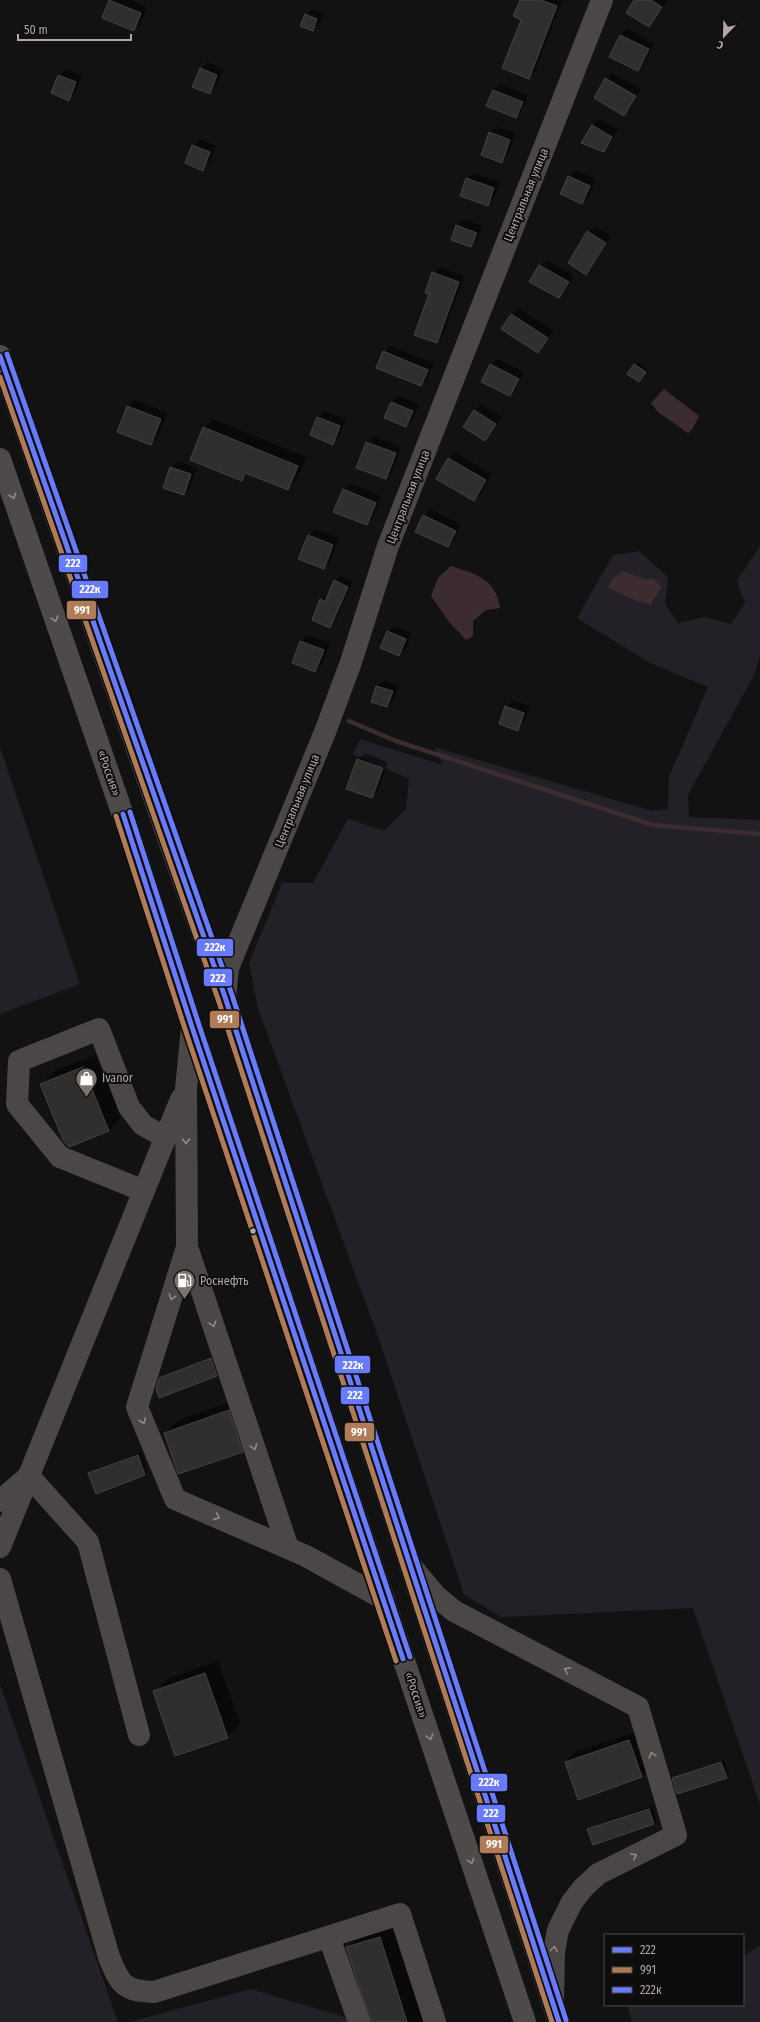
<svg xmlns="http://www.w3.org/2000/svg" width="760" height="2022" font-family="'Fira Sans Condensed',sans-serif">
<rect width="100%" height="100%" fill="#131212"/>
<path fill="#232028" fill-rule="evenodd" d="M760,546V656L754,675L688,795L689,817L760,820V1805L693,1608L501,1617L464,1594L382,1348L258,1008L249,963L282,883H313L348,819L384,831L406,809L409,779L353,754L360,739L443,765L434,747L653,811L668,809L669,777L708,687L652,664L577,618L613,555L639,551L668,577L665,604L678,623L704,617L731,624L745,603L737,581ZM641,578L654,579L662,587L652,605Z
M0,747L80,984L0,1014Z
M0,1684L118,2022H0Z
M760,1945V2022H632L627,2005H743V1957Z
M251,1989L355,2020L356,2022H129Z"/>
<path fill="#3d2c2f" d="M664,389L699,416L693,428L688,433L658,412L651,403Z
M451,566C476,574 496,579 500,608L486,610L473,621V636L466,640L450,623L431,596L438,578Z
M623,571L641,578L654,579L662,587L651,605L637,601L608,588L614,577Z"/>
<path fill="#0007" d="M110,0H131L147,7L140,24L133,30L103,17Z
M521,0H562L535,71L529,78Z
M635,0H667L655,19L649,25Z
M312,9L323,13L319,24L312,30L306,15Z
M627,29L654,43L644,63L638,70L620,36Z
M207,62L223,69L216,86L210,93L200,69Z
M65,69L82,76L75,93L68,99L59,76Z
M612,73L641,89L630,108L624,115L606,79Z
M500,84L528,95L522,110L516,117L494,91Z
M599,119L618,130L610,144L603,150L592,126Z
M496,126L516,133L508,155L502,162L490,133Z
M200,139L216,146L209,163L202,169L193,146Z
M576,170L596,179L588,197L581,203L561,194L569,176Z
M474,173L500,182L494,198L487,204L467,179Z
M464,219L483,226L477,240L471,246L452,239L457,225Z
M594,226L611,236L592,267L585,274L588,232Z
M546,260L574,275L565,291L559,297L539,266Z
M440,267L464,276L443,336L436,342L430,294L433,273Z
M518,308L554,331L538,352L512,315Z
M390,346L434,363L427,379L421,385L384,352Z
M497,359L524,372L516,389L510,395L491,365Z
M638,362L648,369L642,378L629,373Z
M398,396L419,404L413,419L406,426L392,402Z
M135,400L167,413L157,438L151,444L128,407Z
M481,404L502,417L485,440L475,410Z
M325,411L346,420L339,437L332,443L311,435L318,417Z
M213,419L306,457L297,480L288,489L248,473L242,480L204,428Z
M373,436L401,447L392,472L385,478L367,442Z
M455,452L492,474L481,493L474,500L448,459Z
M177,461L197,468L190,488L184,494L171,467Z
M350,483L381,496L373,518L366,524L343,489Z
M430,509L461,524L454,540L448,546L424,516Z
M315,529L339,538L330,562L323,568L309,536Z
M340,576L353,581L335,621L330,626L321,600L326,595L328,596L334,581Z
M394,626L412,633L406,648L399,655L388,632Z
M308,635L330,643L322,664L315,671L293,662L301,641Z
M384,680L399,685L394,700L387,706L372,701L377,686Z
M513,700L530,707L524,723L518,729L506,707Z
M365,753L388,762L378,791L371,797L348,788L358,759Z
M96,1055L121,1118L108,1131L41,1084L54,1071Z
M214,1356L219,1372L216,1375L160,1379L163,1376Z
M242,1398L255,1438L242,1451L165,1433L178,1420Z
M141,1452L148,1472L145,1474L96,1493L89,1474L92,1471Z
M218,1661L240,1724L227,1737L154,1692L167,1679Z
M639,1731L651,1767L642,1776L566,1762L575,1752Z
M724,1760L729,1774L726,1777L673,1779L676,1776Z
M652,1806L657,1821L654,1824L588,1830L591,1827Z
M393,1925L424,2022H372L348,1948L360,1935Z"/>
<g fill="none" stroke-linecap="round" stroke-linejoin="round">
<path stroke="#3d2c2f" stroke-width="4.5" d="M349,721L396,741L653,825L760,834"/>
</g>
<path fill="#312e2e" stroke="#464242" d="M109,0L141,13L134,31L102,18Z
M520,0H541L557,6L529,79L502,68L521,20L513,16Z
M634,0H651L662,7L649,27L626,13Z
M305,14L317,19L313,31L300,26Z
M620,35L649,49L638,71L609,57Z
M200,68L217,75L210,94L192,87Z
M58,75L76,82L69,101L51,93Z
M605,78L636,96L624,116L594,98Z
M493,90L523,102L516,118L486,106Z
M592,125L612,137L604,152L581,143Z
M489,132L510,140L502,163L481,155Z
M192,145L210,152L203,171L185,163Z
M568,176L590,186L582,204L560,194Z
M466,178L494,188L488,206L460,196Z
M456,225L477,233L471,247L451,240Z
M587,231L606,243L586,275L568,263Z
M539,265L569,282L559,298L529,282Z
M432,272L459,282L437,343L414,335L429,294L425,293Z
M511,314L548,338L538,353L501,329Z
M383,351L428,370L421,386L376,368Z
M490,364L519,379L510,396L481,382Z
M634,364L646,372L639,382L627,374Z
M391,402L413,411L406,427L384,418Z
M127,406L161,419L151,445L117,432Z
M474,410L496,424L485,441L463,427Z
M317,417L340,426L333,445L310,435Z
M203,427L298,466L288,490L245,473L242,481L190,460Z
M366,442L396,453L386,479L356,468Z
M448,458L486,480L474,501L436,479Z
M170,467L191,474L184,495L163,488Z
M343,489L376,503L367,525L333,512Z
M423,515L456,531L448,547L415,532Z
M308,535L333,545L324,569L298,559Z
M334,580L348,587L330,628L312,620L320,599L325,601Z
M387,631L406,639L399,656L380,648Z
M300,641L324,650L315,672L292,663Z
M376,686L393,691L387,707L371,702Z
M505,706L524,713L518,731L499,724Z
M357,759L383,768L372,798L346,789Z
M83,1067L109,1131L69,1147L63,1140L40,1084Z
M211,1358L217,1376L159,1398L156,1389L159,1378Z
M229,1410L243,1452L178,1474L164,1433Z
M138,1455L145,1475L96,1494L88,1473Z
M205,1673L228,1738L175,1756L153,1691Z
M629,1740L642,1777L578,1800L565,1762Z
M721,1762L727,1778L677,1794L672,1778Z
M649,1809L654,1824L593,1845L587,1829Z
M380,1937L407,2022H371L346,1947Z"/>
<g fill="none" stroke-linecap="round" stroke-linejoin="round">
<path stroke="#4b4747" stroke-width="22" d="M225,997L228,968L325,732L351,662L388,546L602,0
M192,1027L186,1089L187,1247L137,1407L175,1499L306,1556L384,1599
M144,1191L60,1157L17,1104L19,1061L99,1029L129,1107L143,1125L166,1138
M187,1247L288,1548
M0,1501L29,1476L88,1542L139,1735
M0,1547L181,1099
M410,1565L436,1596L454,1611L638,1707L676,1835L598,1874L583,1888L572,1902L558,1930L554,1952L553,1999
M0,1579L109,1957C120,1984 123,1991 154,1992L400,1914L435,2022
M329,1937L359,2022"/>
<path stroke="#4d4a49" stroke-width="22" d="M0,356L170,843L225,997L559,2022
M0,459L135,850L192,1027L525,2022"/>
<defs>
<path id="bus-1" d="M0,356L225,997L559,2022
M123,814L192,1027L403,1659"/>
<path id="bus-2" d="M0,377L218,999L552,2022
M116,816L185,1029L396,1661"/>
<path id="bus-3" d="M7,354L232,995L566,2020
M130,812L199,1025L410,1657"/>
</defs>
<use href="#bus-1" stroke="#0e0d0d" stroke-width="8"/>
<use href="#bus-2" stroke="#0e0d0d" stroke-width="8"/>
<use href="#bus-3" stroke="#0e0d0d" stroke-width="8"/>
<use href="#bus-1" stroke="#687aff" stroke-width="5"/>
<use href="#bus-2" stroke="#b07c57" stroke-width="5"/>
<use href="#bus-3" stroke="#687aff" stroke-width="5"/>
</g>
<defs><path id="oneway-chevron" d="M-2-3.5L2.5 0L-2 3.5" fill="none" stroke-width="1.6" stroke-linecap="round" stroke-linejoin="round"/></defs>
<g stroke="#958a88">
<use href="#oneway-chevron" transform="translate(13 496) rotate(71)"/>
<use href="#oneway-chevron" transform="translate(55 619) rotate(71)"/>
<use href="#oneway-chevron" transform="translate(430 1737) rotate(72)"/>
<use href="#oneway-chevron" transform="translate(471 1861) rotate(72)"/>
</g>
<g stroke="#948987">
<use href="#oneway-chevron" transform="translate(186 1141) rotate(89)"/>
<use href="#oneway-chevron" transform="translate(172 1297) rotate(107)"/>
<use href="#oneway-chevron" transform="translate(213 1324) rotate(72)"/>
<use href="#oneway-chevron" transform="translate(143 1421) rotate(68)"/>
<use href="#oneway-chevron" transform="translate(254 1447) rotate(72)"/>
<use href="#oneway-chevron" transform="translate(217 1517) rotate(24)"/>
<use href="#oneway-chevron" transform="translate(567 1670) rotate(-152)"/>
<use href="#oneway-chevron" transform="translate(652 1755) rotate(-107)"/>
<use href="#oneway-chevron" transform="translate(634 1856) rotate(-26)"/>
<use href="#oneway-chevron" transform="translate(554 1949) rotate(-83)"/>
</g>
<defs>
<symbol id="shop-pin" viewBox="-11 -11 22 30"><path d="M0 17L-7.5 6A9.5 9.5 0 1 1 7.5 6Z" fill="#7c7270" stroke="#0e0d0d"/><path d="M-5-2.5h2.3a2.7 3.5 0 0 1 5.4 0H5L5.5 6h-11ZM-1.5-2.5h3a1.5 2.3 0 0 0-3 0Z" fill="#fff"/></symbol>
<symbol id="fuel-pin" viewBox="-11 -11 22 30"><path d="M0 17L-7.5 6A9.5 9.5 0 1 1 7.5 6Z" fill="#7c7270" stroke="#0e0d0d"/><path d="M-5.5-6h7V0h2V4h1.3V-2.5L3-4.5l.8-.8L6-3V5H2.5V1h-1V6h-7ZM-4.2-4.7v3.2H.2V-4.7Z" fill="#fff"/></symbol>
</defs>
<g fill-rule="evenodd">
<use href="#shop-pin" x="74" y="1066" width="25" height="34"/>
<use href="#fuel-pin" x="172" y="1268" width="25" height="34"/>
</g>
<circle fill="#b4a5a3" stroke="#0e0d0d" stroke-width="1.5" cx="253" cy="1231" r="3.5"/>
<g text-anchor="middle" stroke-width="4" stroke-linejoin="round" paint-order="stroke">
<g font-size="12" fill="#b4a5a3" stroke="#0e0d0d">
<text transform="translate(526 195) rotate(-68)" y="4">Центральная улица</text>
<text transform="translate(408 497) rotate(-69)" y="4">Центральная улица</text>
<text transform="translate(109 773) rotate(71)" y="4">«Россия»</text>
<text transform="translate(297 801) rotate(-68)" y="4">Центральная улица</text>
<text transform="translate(416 1695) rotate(72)" y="4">«Россия»</text>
</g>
<g font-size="12" fill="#b4a5a3" stroke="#0e0d0d" text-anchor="start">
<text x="102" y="1082">Ivanor</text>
<text x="200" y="1285">Роснефть</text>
</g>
</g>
<g stroke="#0e0d0d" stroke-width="1.5">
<rect x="58" y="554" width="30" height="19" rx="4" fill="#687aff"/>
<rect x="71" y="580" width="38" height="19" rx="4" fill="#687aff"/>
<rect x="66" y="600" width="31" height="20" rx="4" fill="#b07c57"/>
<rect x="196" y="938" width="38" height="19" rx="4" fill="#687aff"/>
<rect x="203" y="968" width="30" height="19" rx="4" fill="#687aff"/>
<rect x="209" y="1010" width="31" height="19" rx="4" fill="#b07c57"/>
<rect x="334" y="1355" width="37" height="19" rx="4" fill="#687aff"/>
<rect x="340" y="1386" width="30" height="19" rx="4" fill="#687aff"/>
<rect x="344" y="1422" width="31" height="20" rx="4" fill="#b07c57"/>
<rect x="470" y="1773" width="38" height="19" rx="4" fill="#687aff"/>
<rect x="476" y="1804" width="30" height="19" rx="4" fill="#687aff"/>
<rect x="479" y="1835" width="30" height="19" rx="4" fill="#b07c57"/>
</g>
<g font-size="11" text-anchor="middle" font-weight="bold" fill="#fff">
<text x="73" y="567">222</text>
<text x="90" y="593">222к</text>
<text x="82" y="614">991</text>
<text x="215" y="951">222к</text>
<text x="218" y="982">222</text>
<text x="225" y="1023">991</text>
<text x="353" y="1369">222к</text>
<text x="355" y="1399">222</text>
<text x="359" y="1436">991</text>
<text x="489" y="1786">222к</text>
<text x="491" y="1817">222</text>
<text x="494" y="1848">991</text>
</g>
<rect x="604" y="1934" width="140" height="72" fill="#0e0d0d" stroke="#504a49"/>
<rect x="612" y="1947" width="20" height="6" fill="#687aff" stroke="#504a49"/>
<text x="640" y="1954" font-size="12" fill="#b4a5a3">222</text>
<rect x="612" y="1967" width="20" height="6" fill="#b07c57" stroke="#504a49"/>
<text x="640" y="1974" font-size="12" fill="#b4a5a3">991</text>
<rect x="612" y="1987" width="20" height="6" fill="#687aff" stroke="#504a49"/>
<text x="640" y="1994" font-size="12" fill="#b4a5a3">222к</text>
<g transform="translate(724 36) rotate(203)" stroke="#0e0d0d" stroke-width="3" paint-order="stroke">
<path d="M0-3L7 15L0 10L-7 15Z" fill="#b4a5a3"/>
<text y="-6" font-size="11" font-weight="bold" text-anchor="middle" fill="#b4a5a3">С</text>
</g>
<path d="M18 34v6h113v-6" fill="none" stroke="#b4a5a3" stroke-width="2"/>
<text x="24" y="34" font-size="12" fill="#b4a5a3" stroke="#0e0d0d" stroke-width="3" paint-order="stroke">50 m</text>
</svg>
